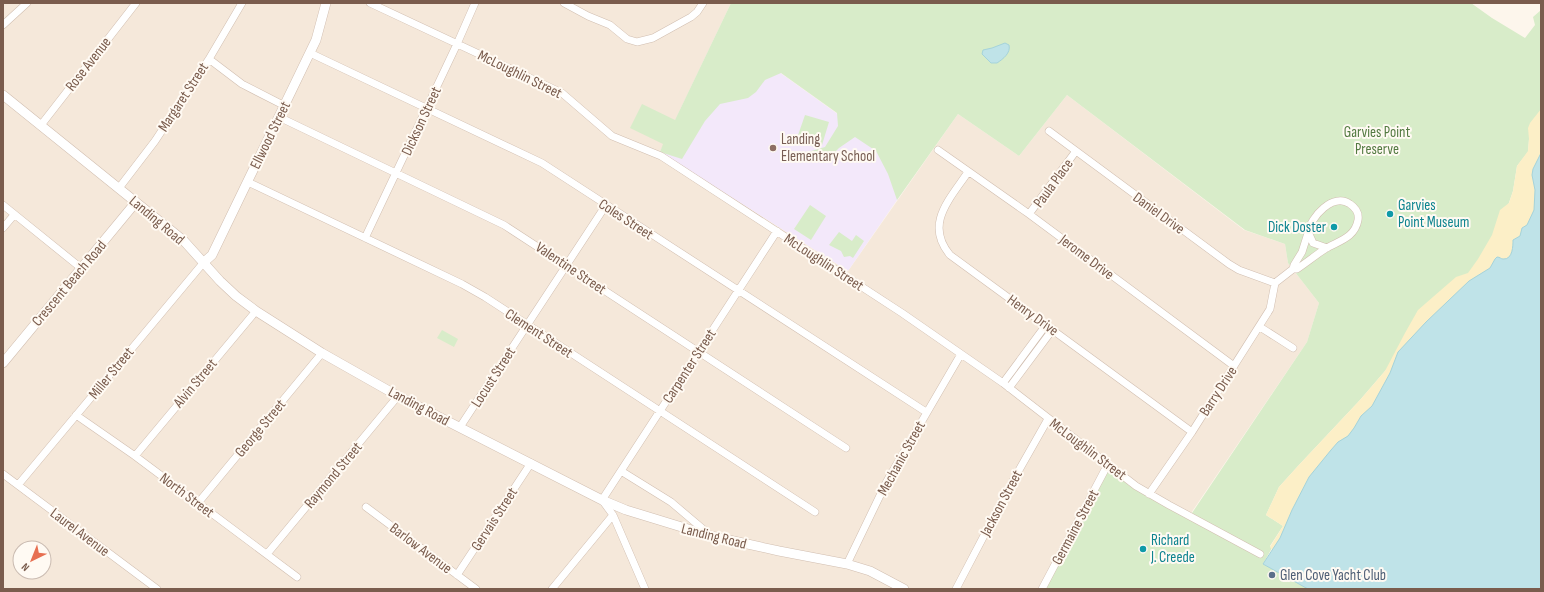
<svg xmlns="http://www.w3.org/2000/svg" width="1544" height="592" font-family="'Sofia Sans Condensed',sans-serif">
<rect width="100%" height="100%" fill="#fdf6ec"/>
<path fill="#f5e8da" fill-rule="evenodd" d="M3,3H731L660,152L848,271L958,114L1019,156L1067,95L1244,230L1285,244L1288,263L1319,303L1307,342L1189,516L1042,589H3ZM20,548H44V572H20Z"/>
<path fill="#f3e8fa" d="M719,29L917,171L848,271L660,152Z"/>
<path fill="#d8ecc9" d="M731,3H1471L1492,18L1525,38L1535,25L1533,17L1541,10V113L1529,133V139L1528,152L1517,166L1513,191L1491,255L1385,371L1360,400L1298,466L1279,487L1266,515L1283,526L1270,546L1272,548L1263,564L1310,589H1042L1109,465L1190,516L1307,342L1319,303L1288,263L1285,244L1245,230L1067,95L1019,156L958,114L897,200L888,174L876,151L855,137L839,148L824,163L808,152L825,147L838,126L837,113L781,73L765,80L756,92L748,98L720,104L705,121L682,159L660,152L663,144L630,128L642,104L675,120Z
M805,115L829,122L822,145L815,147L796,141Z
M810,205L826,216L811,240L794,229Z
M839,232L852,241L856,235L864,241L853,258L850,256L844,257L841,251L829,245Z
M442,330L458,339L454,347L437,338Z"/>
<path fill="#fcefc7" d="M1541,109V216L1521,273L1272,550L1270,547L1283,526L1266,515L1279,487L1298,466L1360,400L1385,371L1405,333L1418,310L1456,277L1468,273L1478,259L1492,235L1500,210L1509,203L1513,191L1517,166L1528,151L1529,139L1528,128L1530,123Z"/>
<path fill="#bfe3e8" stroke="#a5d3da" d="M1005,43L1009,45C1011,53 1003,59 997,63H991L982,54L983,50L992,48Z
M1541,153V589H1308L1263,564L1280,538L1292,510L1309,477L1331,450L1338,442L1348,436L1354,428L1361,416L1372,406L1390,373L1398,352L1426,322L1469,281L1490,268L1495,259L1497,257C1500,257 1501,259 1503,259C1513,260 1513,245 1513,240L1520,236L1522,228L1527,225L1534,210L1535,190L1532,175L1533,169Z"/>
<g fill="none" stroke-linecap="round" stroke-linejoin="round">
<defs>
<path id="minor" d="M370,3L562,93L612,136L661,156L902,313L1003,383L1136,486L1169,505L1260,554
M564,3L588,16L610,25L627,39L637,42L653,38L691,17L697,12L703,3
M3,25L27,3
M310,53L542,163L926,412
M209,59L242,84L285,106
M279,117L504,225L846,448
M41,125L136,3
M1049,131L1229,264L1239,270L1275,283
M938,150L1029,214L1234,366
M968,172C950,199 924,224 950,255L1192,432
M248,182L462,284L485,297L815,512
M119,188L155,141L209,59L242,3
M3,205L81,268
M1029,214L1076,151
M3,228L14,215
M365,238L457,44L475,3
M1293,269L1294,265L1302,252L1308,233
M1275,283L1293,269H1297C1307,262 1316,255 1325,249C1338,241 1355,238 1358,220C1359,214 1356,208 1350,204C1333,192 1311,217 1308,232L1313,243L1327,248
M1260,327L1293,348
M1003,383L1046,325
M1009,388L1053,329
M76,415L135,456L297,577
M460,427L606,205
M135,456L256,311
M621,471L671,502L710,535
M3,474L157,589
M18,485L204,262
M1149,494L1192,432L1270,309L1275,283
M198,503L322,353
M366,507L476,589
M267,554L398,396
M847,564L887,481L961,354
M457,575L531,463
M552,589L613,515
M645,589L613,515L602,500L777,231
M956,589L1010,486L1048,419
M1042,589L1108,464"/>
<path id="tertiary" d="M3,95L184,241L220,281L236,296L256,311L322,353L398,396L602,500L626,510L711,536L779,551L847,564L870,571L904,589
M204,262L212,255L316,40L326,3
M3,363L136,202"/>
</defs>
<use href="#minor" stroke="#d1beb0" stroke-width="8"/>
<use href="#tertiary" stroke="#d1beb0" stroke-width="10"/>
<use href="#minor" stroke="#fff" stroke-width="7"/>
<use href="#tertiary" stroke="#fff" stroke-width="9"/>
</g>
<circle fill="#8d6e63" stroke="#fffaf3" stroke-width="1.5" cx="773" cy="148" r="4"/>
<g fill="#0f9aa8" stroke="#fffaf3" stroke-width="1.5">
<circle cx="1390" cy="214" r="4"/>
<circle cx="1334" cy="227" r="4"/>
<circle cx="1143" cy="549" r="4"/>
</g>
<circle fill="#5c6f8a" stroke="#fffaf3" stroke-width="1.5" cx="1272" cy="575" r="4"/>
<g text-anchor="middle" stroke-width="4" stroke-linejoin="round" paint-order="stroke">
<g font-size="15" fill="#7a5c4d" stroke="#fffaf3">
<text transform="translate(88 64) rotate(-52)" y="5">Rose Avenue</text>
<text transform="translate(520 74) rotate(26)" y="5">McLoughlin Street</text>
<text transform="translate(183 97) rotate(-57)" y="5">Margaret Street</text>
<text transform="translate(421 121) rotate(-65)" y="5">Dickson Street</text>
<text transform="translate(270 135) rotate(-64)" y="5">Ellwood Street</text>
<text transform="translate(1053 183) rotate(-54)" y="5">Paula Place</text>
<text transform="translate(1159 213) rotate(36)" y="5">Daniel Drive</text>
<text transform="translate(626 219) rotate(33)" y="5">Coles Street</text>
<text transform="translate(157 220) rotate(40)" y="5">Landing Road</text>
<text transform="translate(1087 257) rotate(37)" y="5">Jerome Drive</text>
<text transform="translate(824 262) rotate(33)" y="5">McLoughlin Street</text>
<text transform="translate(571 268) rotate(34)" y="5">Valentine Street</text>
<text transform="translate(69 283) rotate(-50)" y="5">Crescent Beach Road</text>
<text transform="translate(1033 315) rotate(36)" y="5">Henry Drive</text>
<text transform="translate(539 333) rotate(33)" y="5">Clement Street</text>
<text transform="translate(689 366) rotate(-57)" y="5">Carpenter Street</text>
<text transform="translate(111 373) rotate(-51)" y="5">Miller Street</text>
<text transform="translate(493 377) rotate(-57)" y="5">Locust Street</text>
<text transform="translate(195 383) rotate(-50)" y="5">Alvin Street</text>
<text transform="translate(1218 391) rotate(-57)" y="5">Barry Drive</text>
<text transform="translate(419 406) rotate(28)" y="5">Landing Road</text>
<text transform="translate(260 428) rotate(-50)" y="5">George Street</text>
<text transform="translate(1088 449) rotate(37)" y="5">McLoughlin Street</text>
<text transform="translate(901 458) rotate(-61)" y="5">Mechanic Street</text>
<text transform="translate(333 475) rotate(-50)" y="5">Raymond Street</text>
<text transform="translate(187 495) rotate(37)" y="5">North Street</text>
<text transform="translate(1001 503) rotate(-62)" y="5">Jackson Street</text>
<text transform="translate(494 519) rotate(-57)" y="5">Gervais Street</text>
<text transform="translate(1075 527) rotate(-62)" y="5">Germaine Street</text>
<text transform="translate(80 532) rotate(37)" y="5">Laurel Avenue</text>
<text transform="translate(714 536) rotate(14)" y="5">Landing Road</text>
<text transform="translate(421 548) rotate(37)" y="5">Barlow Avenue</text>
</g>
<g font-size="15" fill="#537a41" stroke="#fffaf3">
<text x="1377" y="137">Garvies Point<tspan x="1377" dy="17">Preserve</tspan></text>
</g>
<g font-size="15" fill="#785e54" stroke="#fffaf3" text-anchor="start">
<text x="781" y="144">Landing<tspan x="781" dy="17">Elementary School</tspan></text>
</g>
<g font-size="15" fill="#0d838f" stroke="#fffaf3" text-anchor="start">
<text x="1398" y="210">Garvies<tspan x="1398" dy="17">Point Museum</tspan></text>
<text x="1326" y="232" text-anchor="end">Dick Doster</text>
<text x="1151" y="545">Richard<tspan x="1151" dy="17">J. Creede</tspan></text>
</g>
<g font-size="15" fill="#4e5e75" stroke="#fffaf3" text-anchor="start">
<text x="1280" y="580">Glen Cove Yacht Club</text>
</g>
</g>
<rect width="1544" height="592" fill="none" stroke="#7a5c4d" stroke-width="8"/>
<g transform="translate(32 560) rotate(223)"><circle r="19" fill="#fffaf3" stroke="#cabbb1"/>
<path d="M0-3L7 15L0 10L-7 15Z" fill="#e76f51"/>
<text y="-6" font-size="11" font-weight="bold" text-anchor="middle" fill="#7a5c4d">N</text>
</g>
</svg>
